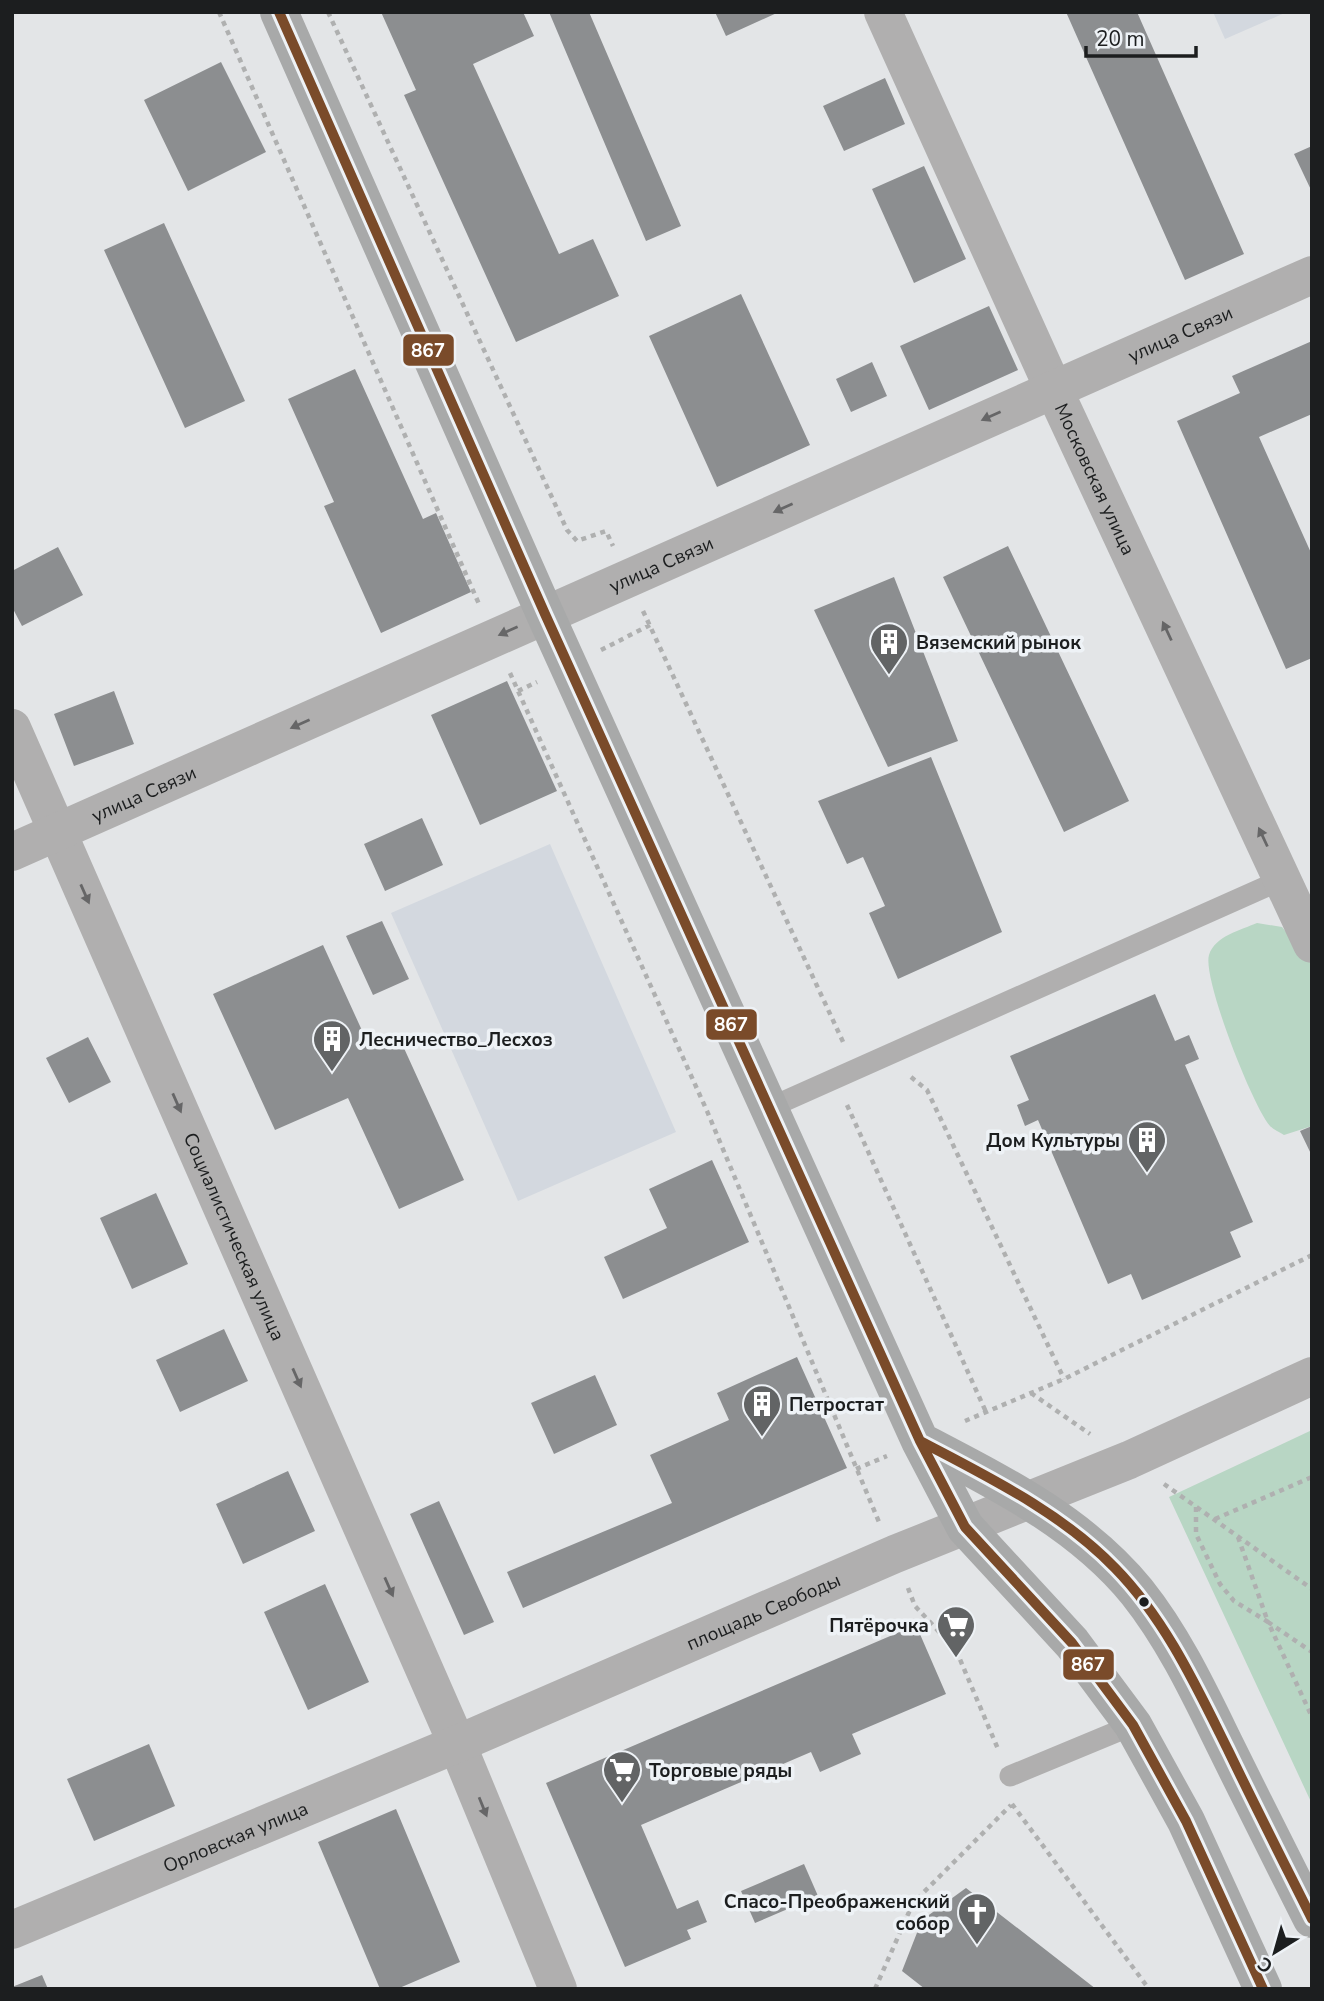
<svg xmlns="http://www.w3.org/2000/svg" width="1324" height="2001" font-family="'Nunito Sans',sans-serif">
<rect width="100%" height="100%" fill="#e3e5e7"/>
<path fill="#d3d8df" d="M1213,12H1287L1225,39Z
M550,844L676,1132L518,1201L391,913Z"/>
<path fill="#b8d6c4" d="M1257,923L1282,927L1312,964V1126L1284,1135C1280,1132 1274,1130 1270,1126C1253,1107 1202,978 1209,955C1215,936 1241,930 1257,923Z
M1312,1430V1804L1169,1497Z"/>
<path fill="#8c8e90" d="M381,12H523L534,36L473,64L559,254L593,239L619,296L516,342L404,95L416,90Z
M549,12H589L681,226L646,241Z
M715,12H779L726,36Z
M1066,12H1137L1244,254L1185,280Z
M221,62L266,152L188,191L144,100Z
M885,78L905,124L844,151L823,106Z
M1312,146V192L1294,154Z
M924,166L966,259L914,283L872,189Z
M164,223L245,401L185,428L104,250Z
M741,294L810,445L717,487L649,336Z
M989,306L1018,370L929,410L900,346Z
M1312,341V414L1259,437L1312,555V658L1286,669L1177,421L1240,393L1232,376Z
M872,362L887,396L851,412L836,379Z
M355,369L423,519L436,513L471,592L381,633L324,506L334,502L288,399Z
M1008,546L1129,801L1064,832L943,577Z
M58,547L83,595L22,626L12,607V571Z
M894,577L958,741L888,767L814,610Z
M507,681L557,791L480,825L431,715Z
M114,691L134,744L74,766L54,714Z
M931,757L1002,932L898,979L869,913L885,906L863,857L847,864L818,801Z
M422,818L443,865L385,891L364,844Z
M382,921L409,979L373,995L346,936Z
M323,945L370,1048L398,1035L464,1180L399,1209L348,1098L275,1130L213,994Z
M1155,994L1175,1041L1189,1035L1199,1059L1185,1065L1253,1222L1230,1232L1241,1257L1142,1300L1131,1274L1108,1284L1038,1120L1025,1126L1017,1105L1029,1100L1010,1056Z
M88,1037L111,1082L69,1103L46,1058Z
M1312,1126V1156L1300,1131Z
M712,1160L749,1242L623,1299L604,1257L667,1228L649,1189Z
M156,1193L188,1264L132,1289L100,1218Z
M224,1329L248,1381L180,1412L156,1360Z
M797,1357L847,1468L523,1608L507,1572L672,1503L650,1455L729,1420L717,1393Z
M595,1375L617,1425L554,1454L531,1403Z
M288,1471L315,1531L243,1564L216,1504Z
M439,1501L494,1622L464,1635L410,1514Z
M325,1584L369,1682L308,1710L264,1612Z
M916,1625L946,1694L852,1734L861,1754L820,1772L811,1752L641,1825L677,1909L698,1900L707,1922L687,1930L691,1939L625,1967L546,1783Z
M149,1744L175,1806L94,1841L67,1779Z
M396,1809L460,1962L397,1989H380L318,1842Z
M804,1864L818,1896L755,1923L741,1891Z
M966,1888L1096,1989H925L902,1971L922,1920Z
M42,1975L48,1989H12V1987Z"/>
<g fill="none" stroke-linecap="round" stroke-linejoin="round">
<path stroke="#afb0b0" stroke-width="4.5" stroke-dasharray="5 5" stroke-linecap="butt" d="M219,12L479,604
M328,12L567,530L577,541L606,531L613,546
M643,611L844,1044
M601,650L650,625
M510,673L707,1111L879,1522
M518,691L537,682
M911,1077L927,1090L1064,1379
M847,1105L986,1412
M1031,1393L1090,1434
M965,1421L1064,1379L1312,1255
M856,1469L887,1456
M1164,1484L1312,1589
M1196,1507V1534L1220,1584L1234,1601L1268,1622L1312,1717
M1215,1519L1312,1477
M1238,1537L1268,1622L1312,1652
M908,1588L915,1606L956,1650L998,1749
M1012,1804L1149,1989
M875,1989L913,1903L1011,1805"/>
<path stroke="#b0afaf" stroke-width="21" d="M769,1108L1283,879
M1010,1776L1133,1725"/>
<g stroke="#b0afaf" stroke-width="38">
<path id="s1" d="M883,12L1053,388L1312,944"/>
<path id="s2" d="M12,728L457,1744L558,1989"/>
<path id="s3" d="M12,852L1312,275"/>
<path id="s4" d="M12,1930L457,1744L895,1554L1129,1460L1312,1376"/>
</g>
<path stroke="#a8a9a9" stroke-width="38" d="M279,12L545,614L920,1441L965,1527L1072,1643L1133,1725L1186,1821L1263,1989
M920,1441C998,1482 1080,1522 1137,1592C1173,1637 1199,1692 1224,1743C1253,1802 1283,1861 1312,1919"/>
<defs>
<path id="bus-1" d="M279,12L545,614L920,1441L965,1527L1072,1643L1133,1725L1186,1821L1263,1989
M915,1430L920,1441C988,1477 1061,1512 1115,1568C1166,1620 1197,1688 1229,1752C1256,1808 1284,1863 1312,1919"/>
</defs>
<use href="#bus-1" stroke="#eef2f6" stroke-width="16"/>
<use href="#bus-1" stroke="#7a4b2a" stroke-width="10"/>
</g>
<defs><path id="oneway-solid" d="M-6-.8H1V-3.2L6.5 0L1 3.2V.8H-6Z" transform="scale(1.75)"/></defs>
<g fill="#666667">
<use href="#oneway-solid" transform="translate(991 416) rotate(156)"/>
<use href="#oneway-solid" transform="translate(783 508) rotate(156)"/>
<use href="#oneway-solid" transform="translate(508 631) rotate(156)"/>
<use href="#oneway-solid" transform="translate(1167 631) rotate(-115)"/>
<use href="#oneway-solid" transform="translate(300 724) rotate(156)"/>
<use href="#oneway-solid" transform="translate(1263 837) rotate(-115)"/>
<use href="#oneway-solid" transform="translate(85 894) rotate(66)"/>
<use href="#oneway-solid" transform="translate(177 1103) rotate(66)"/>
<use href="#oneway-solid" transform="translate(297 1378) rotate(66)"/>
<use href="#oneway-solid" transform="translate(389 1587) rotate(66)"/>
<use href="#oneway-solid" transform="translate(483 1807) rotate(68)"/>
</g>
<defs>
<symbol id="building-pin" viewBox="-11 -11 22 30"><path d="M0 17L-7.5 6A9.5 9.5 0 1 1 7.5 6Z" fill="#626465" stroke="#eef2f6"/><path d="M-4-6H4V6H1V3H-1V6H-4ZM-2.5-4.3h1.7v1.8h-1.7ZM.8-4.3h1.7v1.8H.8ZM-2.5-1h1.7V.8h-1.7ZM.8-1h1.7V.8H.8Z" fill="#fff"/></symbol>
<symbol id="supermarket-pin" viewBox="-11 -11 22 30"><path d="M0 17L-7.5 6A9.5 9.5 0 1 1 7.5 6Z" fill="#626465" stroke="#eef2f6"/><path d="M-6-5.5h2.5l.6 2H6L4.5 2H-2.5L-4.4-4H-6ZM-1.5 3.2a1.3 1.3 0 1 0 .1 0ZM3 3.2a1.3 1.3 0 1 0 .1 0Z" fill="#fff"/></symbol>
<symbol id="church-pin" viewBox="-11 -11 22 30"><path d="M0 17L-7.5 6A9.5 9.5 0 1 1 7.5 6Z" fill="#626465" stroke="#eef2f6"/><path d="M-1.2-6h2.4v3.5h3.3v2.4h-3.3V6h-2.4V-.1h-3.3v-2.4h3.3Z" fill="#fff"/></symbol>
</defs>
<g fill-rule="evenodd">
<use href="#building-pin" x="867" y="620" width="44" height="60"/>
<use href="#building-pin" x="310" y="1017" width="44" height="60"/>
<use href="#building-pin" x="1125" y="1118" width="44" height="60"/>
<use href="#building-pin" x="740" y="1382" width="44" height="60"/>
<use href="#supermarket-pin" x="934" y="1603" width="44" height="60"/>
<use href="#supermarket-pin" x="600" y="1748" width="44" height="60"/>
<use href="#church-pin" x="955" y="1890" width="44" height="60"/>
</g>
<circle fill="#1c1e1f" stroke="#eef2f6" stroke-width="2.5" cx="1144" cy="1602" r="6"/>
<g text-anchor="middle" stroke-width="7" stroke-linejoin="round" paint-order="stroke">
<g font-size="19" fill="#1c1e1f" stroke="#eef2f6">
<text dy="7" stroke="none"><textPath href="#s3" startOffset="1278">улица Связи</textPath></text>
<text dy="7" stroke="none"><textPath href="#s1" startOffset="513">Московская улица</textPath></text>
<text dy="7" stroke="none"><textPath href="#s3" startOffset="710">улица Связи</textPath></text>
<text dy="7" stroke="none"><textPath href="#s3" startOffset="144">улица Связи</textPath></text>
<text dy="7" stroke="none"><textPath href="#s2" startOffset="555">Социалистическая улица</textPath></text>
<text dy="7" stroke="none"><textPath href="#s4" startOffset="816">площадь Свободы</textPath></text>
<text dy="7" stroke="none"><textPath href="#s4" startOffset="242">Орловская улица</textPath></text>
</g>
<g font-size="19" font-weight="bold" fill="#1c1e1f" stroke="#eef2f6" text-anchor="start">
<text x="916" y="649">Вяземский рынок</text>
<text x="359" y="1046">Лесничество_Лесхоз</text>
<text x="1120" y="1147" text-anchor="end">Дом Культуры</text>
<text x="789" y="1411">Петростат</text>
<text x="929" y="1632" text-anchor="end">Пятёрочка</text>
<text x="649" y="1777">Торговые ряды</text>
<text x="950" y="1908" text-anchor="end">Спасо-Преображенский<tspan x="950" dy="22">собор</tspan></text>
</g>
</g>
<g stroke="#eef2f6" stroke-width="2.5">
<rect x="402" y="333" width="53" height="34" rx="7" fill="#7a4b2a"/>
<rect x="705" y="1008" width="53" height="33" rx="7" fill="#7a4b2a"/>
<rect x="1062" y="1648" width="53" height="33" rx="7" fill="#7a4b2a"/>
</g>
<g font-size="19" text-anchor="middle" font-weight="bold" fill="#fff">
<text x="428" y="357">867</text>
<text x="731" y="1031">867</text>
<text x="1088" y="1671">867</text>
</g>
<rect width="1324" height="2001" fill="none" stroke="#1c1e1f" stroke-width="28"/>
<g transform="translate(1275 1952) rotate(217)" stroke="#eef2f6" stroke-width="5" paint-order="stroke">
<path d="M0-5L12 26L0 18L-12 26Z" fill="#1c1e1f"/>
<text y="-10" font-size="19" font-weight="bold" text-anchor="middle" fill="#1c1e1f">С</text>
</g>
<path d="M1086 46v10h110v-10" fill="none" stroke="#1c1e1f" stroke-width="3.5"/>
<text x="1096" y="46" font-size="21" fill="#1c1e1f" stroke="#eef2f6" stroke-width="5" paint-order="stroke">20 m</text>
</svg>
